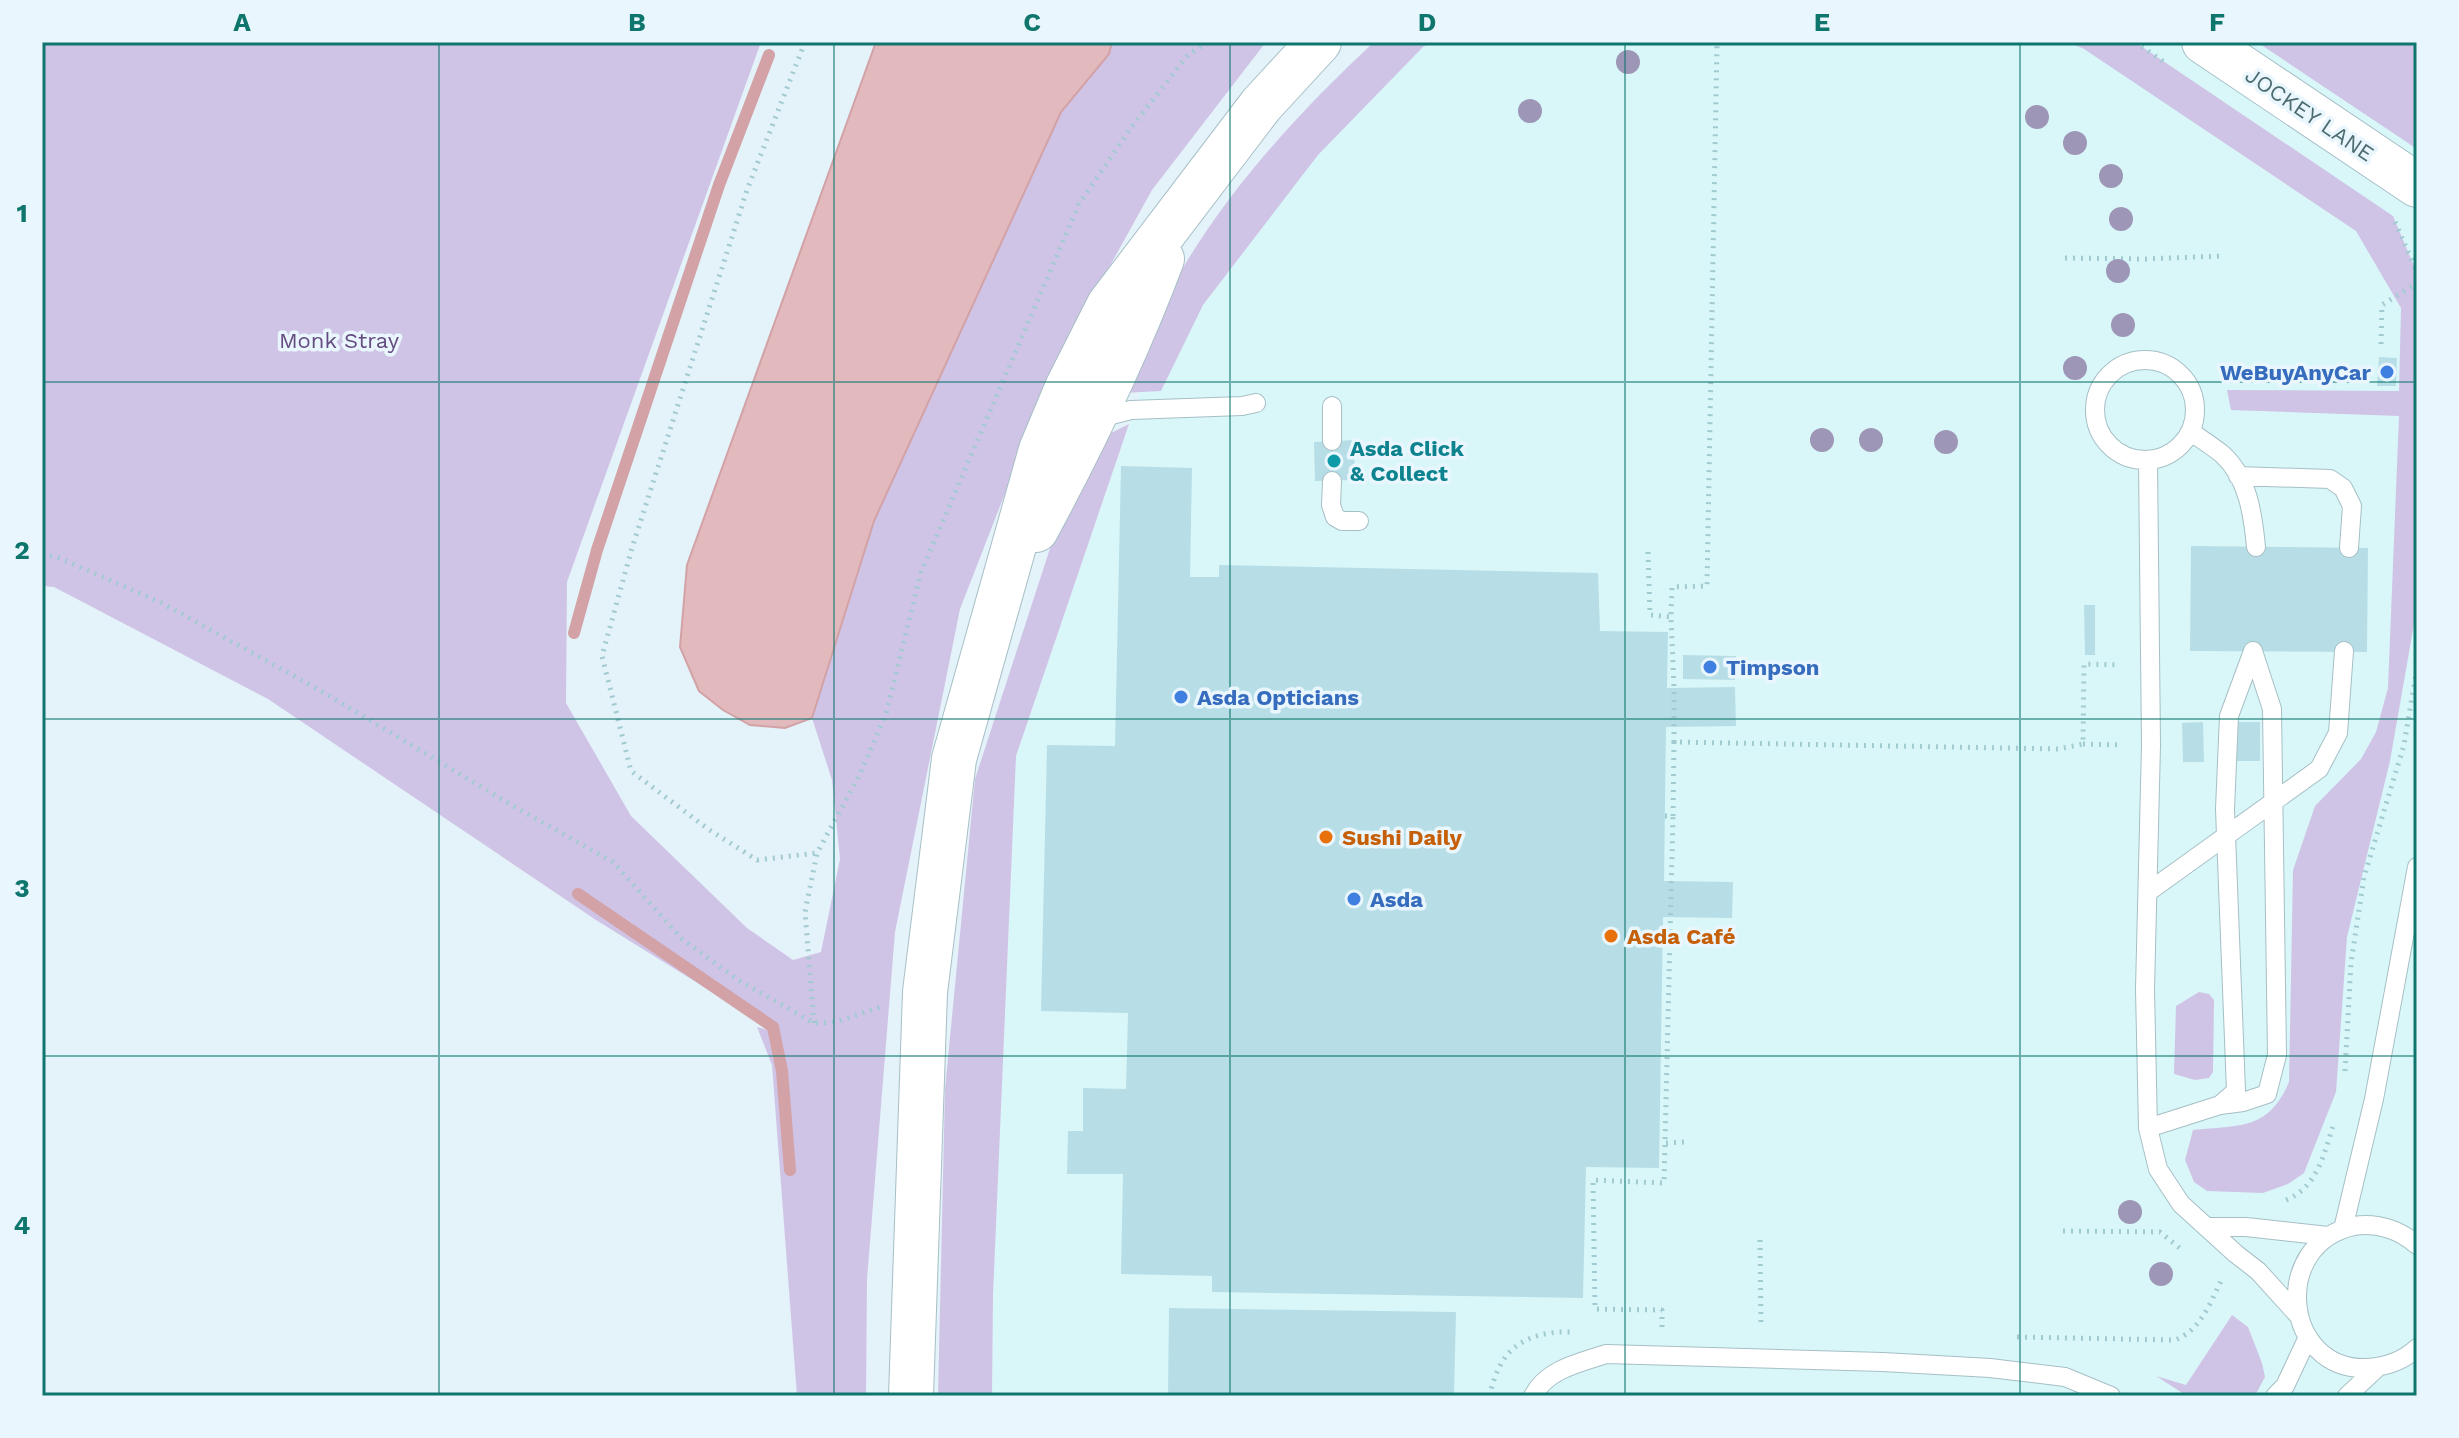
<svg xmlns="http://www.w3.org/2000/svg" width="2459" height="1438" font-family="'Work Sans',sans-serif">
<rect width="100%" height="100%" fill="#e4f2fa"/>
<path fill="#d9f7f9" d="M1399,42H2417V1396H992L993,1295L1016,756L1149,367Z"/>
<path fill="#d0c4e6" d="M42,42H761L567,582L566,703L631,816L747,928L793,960L821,952L840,859L832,780L812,718L874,521L1061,112L1109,55L1112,42H1266L1152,190L1055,365L960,609L895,932L867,1279L866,1396H797L772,1065L757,1027L778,1033L596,920L268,699L54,587L42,586Z
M1374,42H1431L1423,47L1318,155L1203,305L1161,391L1122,393C1139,358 1153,321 1172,287C1223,194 1297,114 1374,42Z
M2068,42H2135L2393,216L2417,273V607L2390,761L2347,937L2336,1092L2304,1173L2288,1184L2263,1193L2207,1191L2194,1182L2185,1160L2193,1130C2240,1125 2268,1131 2289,1082L2293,870L2315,806L2361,759L2376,732L2388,688L2399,416L2231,410L2227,390L2399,391L2401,308L2356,231L2084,49Z
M2257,42H2417V149Z
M1129,424L1016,756L993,1295L992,1396H938L945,1089L975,779L1056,530L1097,440Z
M2199,992L2209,994L2214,1000L2213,1072L2209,1078L2195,1080L2174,1074L2176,1006Z
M2232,1315L2248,1327L2262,1363L2265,1377L2257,1392L2251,1396H2187L2156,1376L2186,1385Z"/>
<path fill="#e2babe" stroke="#d2a2a6" stroke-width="2" d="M876,42H1112L1109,54L1061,112L874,521L812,718L785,728L750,725L723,710L699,691L680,647L687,565Z"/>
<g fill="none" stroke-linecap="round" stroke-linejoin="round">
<path stroke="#d2a2a6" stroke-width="12" d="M574,633L597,550L719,185L769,55
M578,894L773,1027L782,1071L790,1170"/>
</g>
<path fill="#b7dee6" d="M2379,357L2397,358L2396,386H2377Z
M1354,440L1355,480L1315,481L1314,442Z
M1121,466L1192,468L1190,577H1219V565L1598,573L1600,631L1668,632L1667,688L1735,687L1736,726L1666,727L1664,881L1733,882L1732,918L1663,917L1659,1168L1586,1167L1583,1298L1212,1292V1276L1121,1274L1123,1174H1067L1068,1131H1083V1088L1126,1089L1128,1013L1041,1011L1047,745L1115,746Z
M2191,546L2368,548L2367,652L2190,651Z
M2084,605H2095V655H2085Z
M1683,655L1736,656L1735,680L1683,679Z
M2203,722L2204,762H2183L2182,723Z
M2237,722H2260V761H2237Z
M1169,1308L1456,1312L1454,1396H1168Z"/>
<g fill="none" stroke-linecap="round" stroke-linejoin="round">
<defs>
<path id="service" d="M2095 410a50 50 0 1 1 100 0a50 50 0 1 1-100 0Z
M1096,419L1131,410L1242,406L1256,403
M2191,432C2201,439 2212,446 2222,454C2248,477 2253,515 2256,547
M1332,441V406
M2148,461L2151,745L2145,989L2148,1128L2158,1169L2181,1204L2236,1254L2258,1271L2298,1315
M2238,476L2330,479L2343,488L2352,506L2349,548
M1332,481L1331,505L1335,517L1342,521H1359
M2148,892L2319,769L2338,733L2344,651
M2220,1105L2243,1102L2267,1094L2277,1055L2272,709L2253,651
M2148,1128L2220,1105L2236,1091L2225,809L2229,716L2253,651
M2209,1227H2246L2328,1236
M2343,1229L2374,1099L2417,867
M2417,1245C2400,1230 2377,1222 2354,1226C2270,1244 2283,1370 2366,1368C2385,1367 2403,1361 2417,1348
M1533,1396C1547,1369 1579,1363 1606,1354L1883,1362L1990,1368L2065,1377L2111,1396
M2275,1396L2285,1386L2308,1337
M2347,1396L2378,1367"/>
<path id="tertiary" d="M2204,42L2417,185
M1036,530C1083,443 1127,352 1162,259
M911,1396L925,992L954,759L1041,450L1067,388L1109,305L1261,105L1319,42"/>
</defs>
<use href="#service" stroke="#a6bfc5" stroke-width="20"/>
<use href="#tertiary" stroke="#a6bfc5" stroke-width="46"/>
<path stroke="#a2cad1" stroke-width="5" stroke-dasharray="2 6" stroke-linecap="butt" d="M805,42L747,190L632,548L602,656L631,771L708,829L757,860L817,853
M2135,42L2164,62
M2395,222L2417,272
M2065,258L2145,259L2221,256
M2381,344L2382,305L2417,283
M1648,552L1650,615L1671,617
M42,555L57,557L162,603L321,691L515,807L613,862L682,939L738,980L814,1023L836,1022L880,1007
M1674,742V687L1671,617L1672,587L1707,586L1717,42
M2083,744L2122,745
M1665,816H1673L1674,742L2058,749L2083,744L2084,664L2120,665
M814,1023L805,912L817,853L859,776L886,714L921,572L1079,204L1133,125L1188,55L1207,42
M2345,1071L2351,963L2364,877L2404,745L2417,668
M1666,1143L1686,1142
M2286,1200C2318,1187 2324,1153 2334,1123
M2063,1231L2160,1232L2182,1250
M1760,1240L1761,1328
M1662,1327V1310L1595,1309L1593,1180L1664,1183L1673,816
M2017,1337L2175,1340C2201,1330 2210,1303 2222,1279
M1489,1396C1492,1386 1495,1375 1500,1366C1513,1339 1543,1331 1571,1332"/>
<use href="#service" stroke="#fff" stroke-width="18"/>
<use href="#tertiary" stroke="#fff" stroke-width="44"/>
</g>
<g fill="#9e96b7">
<circle cx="1628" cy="62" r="12"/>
<circle cx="1530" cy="111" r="12"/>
<circle cx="2037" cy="117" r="12"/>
<circle cx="2075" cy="143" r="12"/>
<circle cx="2111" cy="176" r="12"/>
<circle cx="2121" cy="219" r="12"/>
<circle cx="2118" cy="271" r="12"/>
<circle cx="2123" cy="325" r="12"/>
<circle cx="2075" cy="368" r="12"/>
<circle cx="1822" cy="440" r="12"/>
<circle cx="1871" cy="440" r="12"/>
<circle cx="1946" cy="442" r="12"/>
<circle cx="2130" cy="1212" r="12"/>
<circle cx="2161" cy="1274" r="12"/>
</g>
<path fill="none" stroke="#0f766e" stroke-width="2" stroke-opacity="0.55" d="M439,42V1396M834,42V1396M1230,42V1396M1625,42V1396M2020,42V1396M42,382H2417M42,719H2417M42,1056H2417"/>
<g fill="#3f7fe0" stroke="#eaf6fd" stroke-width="3">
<circle cx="2387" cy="372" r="8"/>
<circle cx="1710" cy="667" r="8"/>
<circle cx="1181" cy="697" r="8"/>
<circle cx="1354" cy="899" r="8"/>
</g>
<circle fill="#0f9aa8" stroke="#eaf6fd" stroke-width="3" cx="1334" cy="461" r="8"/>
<g fill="#e8710a" stroke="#eaf6fd" stroke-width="3">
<circle cx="1326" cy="837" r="8"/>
<circle cx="1611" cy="936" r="8"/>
</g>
<g text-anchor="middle" stroke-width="7" stroke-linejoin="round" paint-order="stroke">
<g font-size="22" fill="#4c6c70" stroke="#eaf6fd">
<text transform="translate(2310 114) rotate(34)" y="8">JOCKEY LANE</text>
</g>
<g font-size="22" fill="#644b80" stroke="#eaf6fd">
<text x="339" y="348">Monk Stray</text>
</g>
<g font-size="22" font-weight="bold" fill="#366cbe" stroke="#eaf6fd" text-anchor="start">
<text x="2371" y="380" text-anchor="end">WeBuyAnyCar</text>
<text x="1726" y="675">Timpson</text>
<text x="1197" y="705">Asda Opticians</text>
<text x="1370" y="907">Asda</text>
</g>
<g font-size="22" font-weight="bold" fill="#0d838f" stroke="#eaf6fd" text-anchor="start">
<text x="1350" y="456">Asda Click<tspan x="1350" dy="25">&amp; Collect</tspan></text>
</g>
<g font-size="22" font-weight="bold" fill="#c56008" stroke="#eaf6fd" text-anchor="start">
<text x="1342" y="845">Sushi Daily</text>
<text x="1627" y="944">Asda Café</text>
</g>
</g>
<rect width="2459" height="1438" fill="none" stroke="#eaf6fd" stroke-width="88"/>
<rect x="44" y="44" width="2371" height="1350" fill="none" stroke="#0f766e" stroke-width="3"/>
<g font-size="26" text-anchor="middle" font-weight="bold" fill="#0f766e">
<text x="242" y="31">A</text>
<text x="637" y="31">B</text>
<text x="1032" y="31">C</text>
<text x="1427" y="31">D</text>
<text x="1822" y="31">E</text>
<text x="2217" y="31">F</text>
<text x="22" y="222">1</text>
<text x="22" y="559">2</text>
<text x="22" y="897">3</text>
<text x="22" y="1234">4</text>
</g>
</svg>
